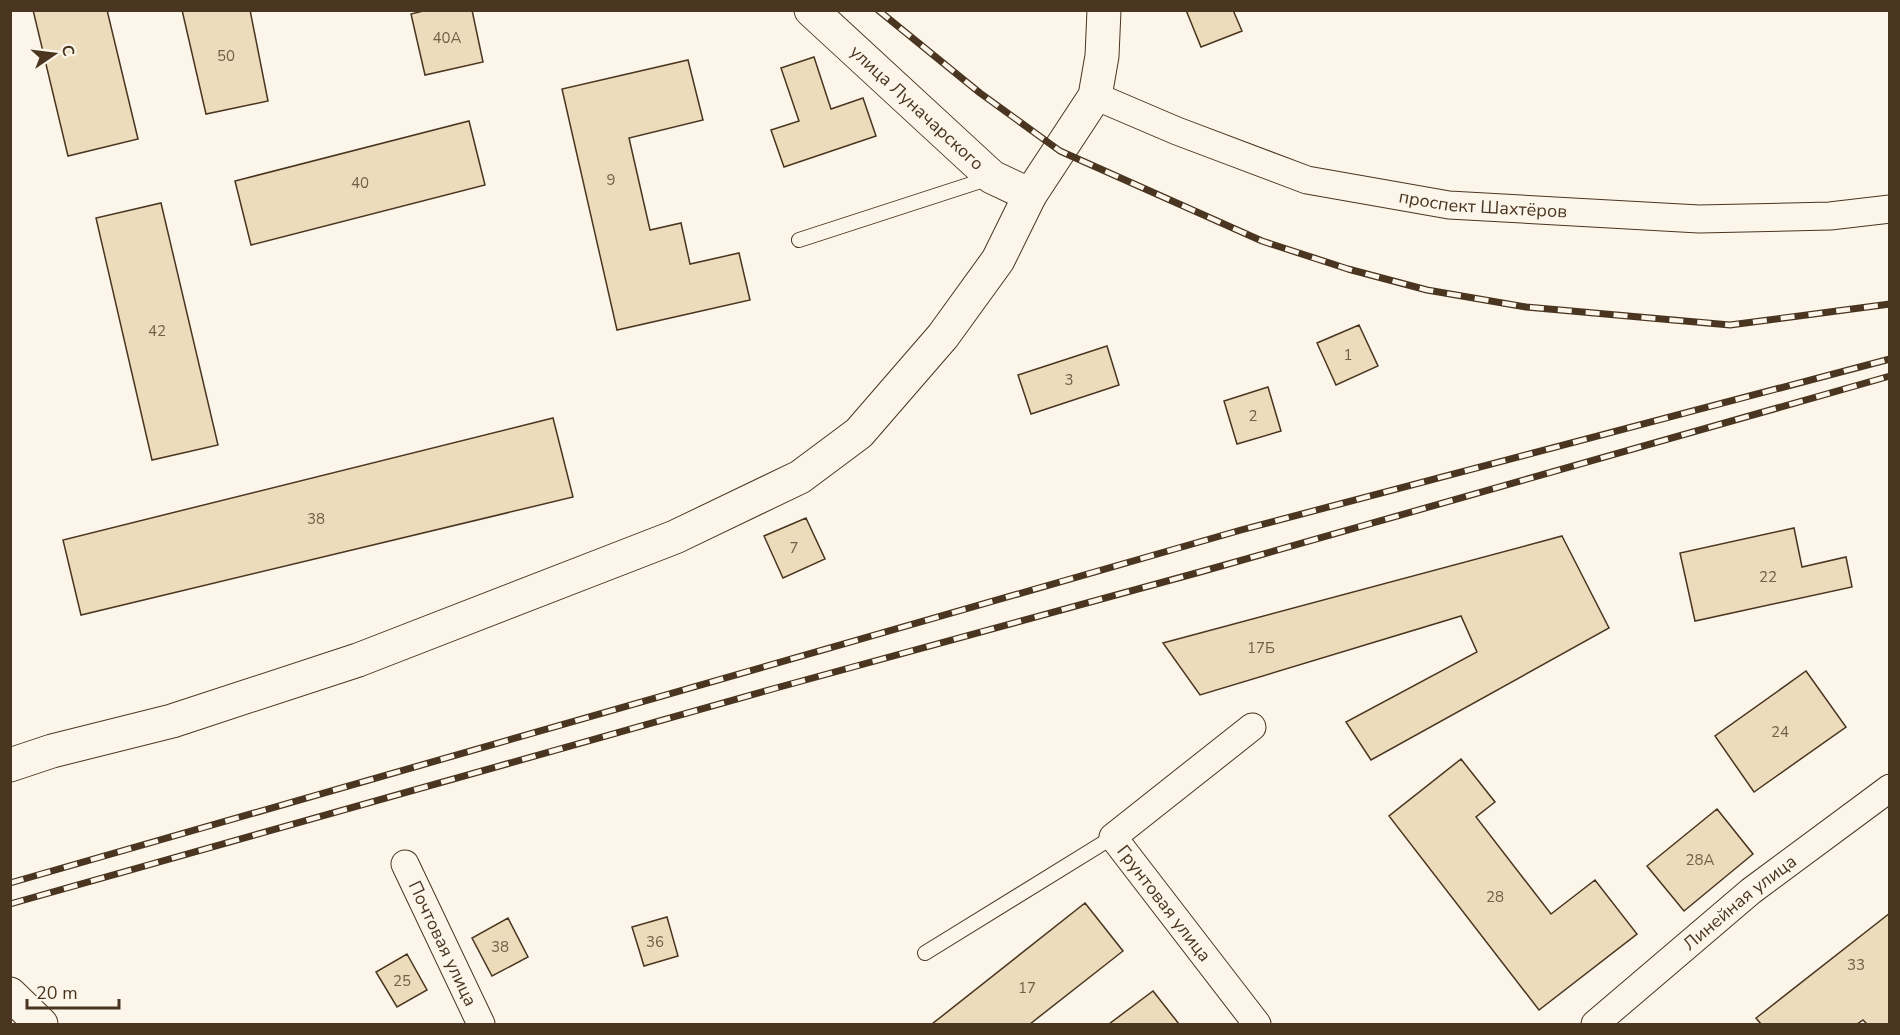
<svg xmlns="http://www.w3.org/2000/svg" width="1900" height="1035" font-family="'Nunito Sans',sans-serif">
<rect width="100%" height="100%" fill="#fbf6e9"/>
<path fill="#ecdcbc" stroke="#4a3520" stroke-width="1.5" d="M33,10H107L138,139L68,156Z
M182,10H250L268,101L206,114Z
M427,10H472L483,62L425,75L411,14Z
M1186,10H1233L1242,31L1201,47Z
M814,57L831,109L863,98L876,136L784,167L771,130L799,121L781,68Z
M688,60L703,120L629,138L650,230L681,223L690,264L739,253L750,300L617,330L562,89Z
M469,121L485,185L251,245L235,181Z
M161,203L218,445L152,460L96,218Z
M1359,325L1378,366L1336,385L1317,343Z
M1107,346L1119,385L1031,414L1018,375Z
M1268,387L1281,431L1237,444L1224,401Z
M553,418L573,497L81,615L63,540Z
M806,518L825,559L783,578L764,536Z
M1794,528L1802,567L1846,557L1852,587L1695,621L1680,553Z
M1562,536L1609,628L1371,760L1346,722L1477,652L1461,616L1200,695L1163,643Z
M1806,671L1846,727L1754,792L1715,736Z
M1461,759L1495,802L1476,817L1551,914L1595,880L1637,934L1539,1010L1389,816Z
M1717,809L1753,854L1684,911L1647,866Z
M1085,903L1123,951L1030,1024H932Z
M1890,913V1024H1867L1863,1020L1857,1024H1761L1756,1018Z
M667,917L678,956L644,966L632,927Z
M508,918L528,957L492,976L472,938Z
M407,954L427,990L397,1007L376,972Z
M1153,991L1179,1024H1109Z"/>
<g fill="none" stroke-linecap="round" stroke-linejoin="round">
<defs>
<path id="lane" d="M799,240L990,178
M925,953L1113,837"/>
<g id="street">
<path id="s1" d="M1095,96L1177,131L1307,180L1449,205L1699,219L1830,216L1890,209"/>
<path id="s2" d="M1252,727L1113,837L1257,1024"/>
<path id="s3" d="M405,864L481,1024"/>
<path id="s4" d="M1595,1024L1751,891L1890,788"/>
</g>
<g id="secondary">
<path id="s5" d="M811,10L992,177L1030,195"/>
<path d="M10,765L52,751L172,721L358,660L675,537L800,477L859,433L943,336L998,260L1030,195L1095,96L1102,56L1104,10"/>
<path d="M10,994L41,1024"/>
</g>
</defs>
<use href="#lane" stroke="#4a3520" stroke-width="16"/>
<use href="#street" stroke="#4a3520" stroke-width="29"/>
<use href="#secondary" stroke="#4a3520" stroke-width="35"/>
<use href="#lane" stroke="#fbf6e9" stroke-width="14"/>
<use href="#street" stroke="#fbf6e9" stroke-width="27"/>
<use href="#secondary" stroke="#fbf6e9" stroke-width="33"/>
<defs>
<path id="rail" d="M878,10L980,93L1060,151L1262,241L1348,269L1427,290L1526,307L1730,325L1890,304
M10,883L1241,530L1890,359
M10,904L776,688L1200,572L1890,376"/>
</defs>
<use href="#rail" stroke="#4a3520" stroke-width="7"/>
<use href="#rail" stroke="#fbf6e9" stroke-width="4.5" stroke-dasharray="14" stroke-linecap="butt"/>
</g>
<g text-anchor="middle" stroke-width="4.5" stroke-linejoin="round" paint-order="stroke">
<g font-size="15" fill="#725f47">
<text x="447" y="43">40А</text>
<text x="226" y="61">50</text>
<text x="611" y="185">9</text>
<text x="360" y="188">40</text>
<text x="157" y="336">42</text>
<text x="1348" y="360">1</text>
<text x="1069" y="385">3</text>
<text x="1253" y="421">2</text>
<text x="316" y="524">38</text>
<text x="794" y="553">7</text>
<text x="1768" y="582">22</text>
<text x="1261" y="653">17Б</text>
<text x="1780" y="737">24</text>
<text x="1700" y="865">28А</text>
<text x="1495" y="902">28</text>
<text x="655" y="947">36</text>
<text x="500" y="952">38</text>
<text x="1856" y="970">33</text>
<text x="402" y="986">25</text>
<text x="1027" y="993">17</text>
</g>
<g font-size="18" fill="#4a3520" stroke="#fbf6e9">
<text dy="6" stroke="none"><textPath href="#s5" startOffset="144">улица Луначарского</textPath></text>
<text dy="6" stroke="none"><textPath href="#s1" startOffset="406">проспект Шахтёров</textPath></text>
<text dy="6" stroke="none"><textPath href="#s2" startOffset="261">Грунтовая улица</textPath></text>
<text dy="6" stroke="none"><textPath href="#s4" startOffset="189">Линейная улица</textPath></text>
<text dy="6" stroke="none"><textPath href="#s3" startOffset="88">Почтовая улица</textPath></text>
</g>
</g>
<rect width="1900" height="1035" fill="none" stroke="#4a3520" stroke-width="24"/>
<g transform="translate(54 54) rotate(76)" stroke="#fbf6e9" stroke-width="4.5" paint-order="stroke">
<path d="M0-4.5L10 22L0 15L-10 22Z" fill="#4a3520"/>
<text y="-9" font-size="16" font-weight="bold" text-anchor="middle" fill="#4a3520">С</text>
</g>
<path d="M27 999v9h92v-9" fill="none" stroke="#4a3520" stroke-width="3"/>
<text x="36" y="999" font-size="18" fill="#4a3520" stroke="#fbf6e9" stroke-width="4.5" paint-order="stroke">20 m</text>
</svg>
